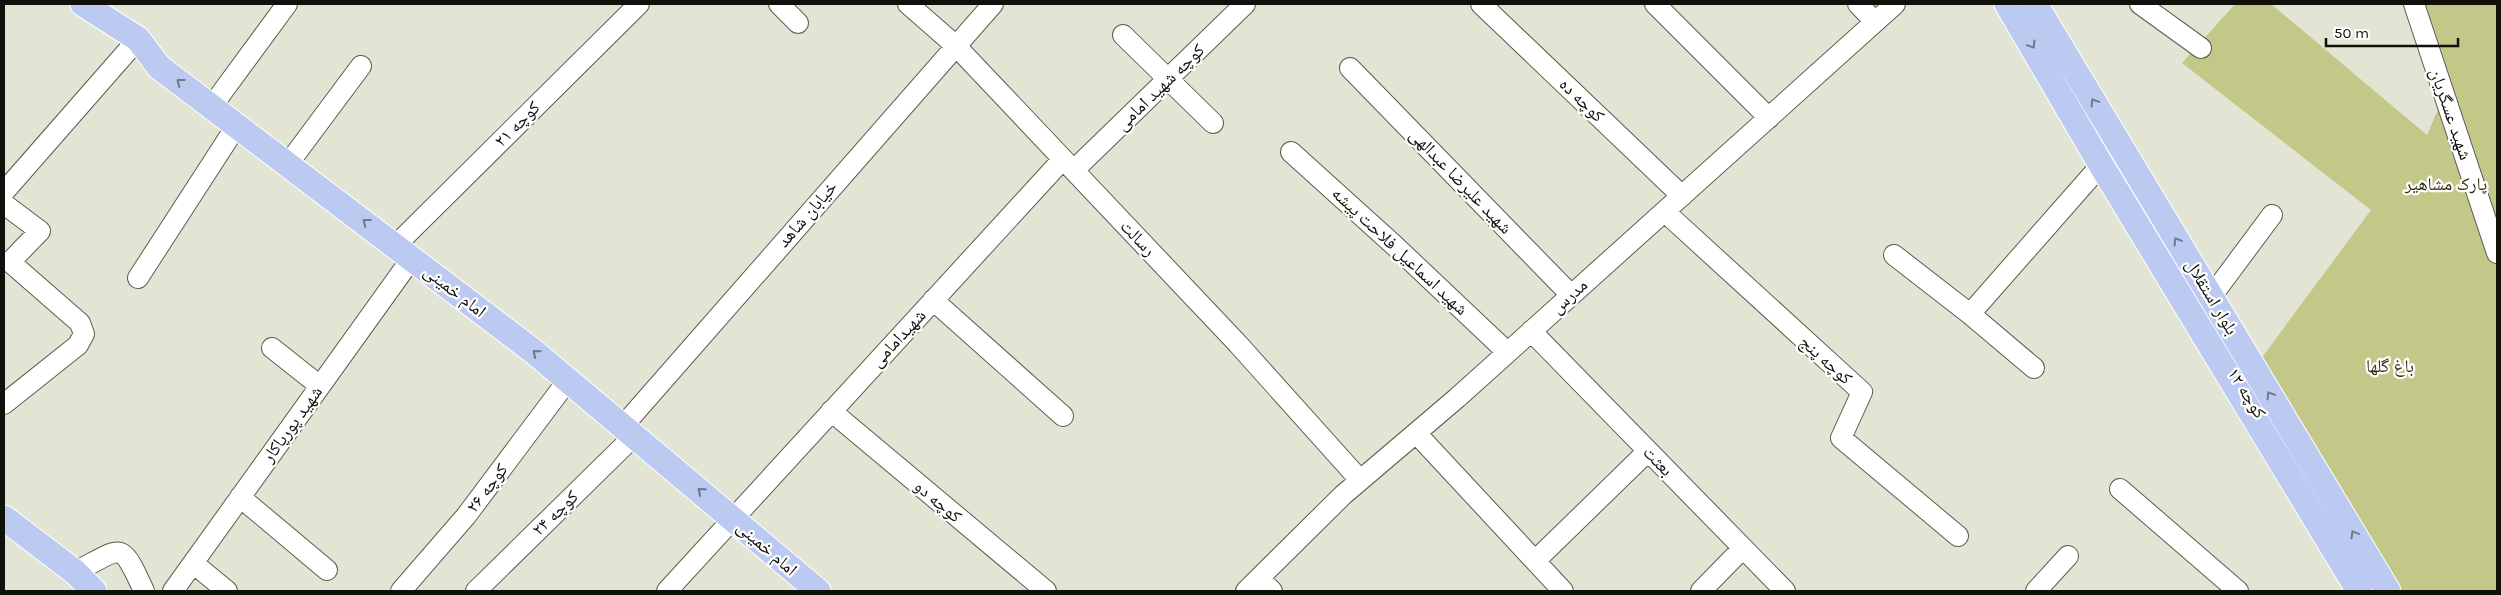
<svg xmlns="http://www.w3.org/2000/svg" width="2501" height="595" font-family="Karla,'Noto Naskh Arabic',sans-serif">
<rect width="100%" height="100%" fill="#e3e5d4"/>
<path fill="#c3c889" d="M2235,4H2271L2427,135L2439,107L2416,4H2497V591H2400L2260,360L2371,210L2182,63Z"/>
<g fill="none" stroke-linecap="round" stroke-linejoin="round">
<defs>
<path id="minor" d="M779,4L798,23
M908,4L956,46L1238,344L1360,480
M1481,4L1682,196
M1655,4L1769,118
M1858,4L1875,22
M2140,4L2201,48
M2414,4L2497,253
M1123,35L1213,123
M1350,68L1571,295
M212,106L287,4
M1291,152L1395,246L1507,352
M288,164L361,66
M1074,170L1245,4
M4,192L138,39
M4,204L40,231L10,262L80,323L84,334L78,345L4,404
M1665,212L1862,392L1841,438L1958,536
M396,245L639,4
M1894,255L1970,314L2034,368
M138,278L237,125
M2211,297L2272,215
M933,300L1063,416
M1970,314L2101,165
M1531,331L1785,591
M272,348L320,386
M831,411L1046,591
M623,426L993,4
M1416,433L1563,591
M2120,489L2238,591
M240,497L327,570
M1535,561L1648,451
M193,563L227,591
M75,572C124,547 120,539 144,591
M1259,578L1272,591
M173,591L412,258
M401,591L466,516L568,380
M476,591L634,436
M667,591L1063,159
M1246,591L1343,495L1457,398L1895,4
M1701,591L1743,548
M2036,591L2068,556"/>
<path id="major" d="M83,4L138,39L159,67L533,351L818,591
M2007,4L2101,165L2359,591
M2035,4L2388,591
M4,518L75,572L94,591"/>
</defs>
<use href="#minor" stroke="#5c5d4f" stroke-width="22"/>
<use href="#major" stroke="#fff" stroke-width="27"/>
<use href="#minor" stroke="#fff" stroke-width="20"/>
<use href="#major" stroke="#bccaf2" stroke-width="25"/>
</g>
<defs><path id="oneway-chevron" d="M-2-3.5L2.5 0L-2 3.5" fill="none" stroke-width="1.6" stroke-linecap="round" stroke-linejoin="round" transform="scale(1.25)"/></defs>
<g stroke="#6f778a">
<use href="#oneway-chevron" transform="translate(2032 45) rotate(59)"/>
<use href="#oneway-chevron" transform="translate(180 82) rotate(-143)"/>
<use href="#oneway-chevron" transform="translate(2094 102) rotate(-121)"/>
<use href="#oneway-chevron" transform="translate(366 222) rotate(-142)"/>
<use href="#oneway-chevron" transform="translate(2177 241) rotate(-121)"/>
<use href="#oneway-chevron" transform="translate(536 353) rotate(-141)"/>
<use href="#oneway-chevron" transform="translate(2270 395) rotate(-121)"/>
<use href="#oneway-chevron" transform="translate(701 491) rotate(-140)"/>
<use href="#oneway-chevron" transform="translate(2354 534) rotate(-121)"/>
</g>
<g text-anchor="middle" stroke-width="4.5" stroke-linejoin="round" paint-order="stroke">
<g font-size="18" fill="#10110b" stroke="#fff">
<text transform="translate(1160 87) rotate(-44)" y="6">کوچه شهید امامی</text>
<text transform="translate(1582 100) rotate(44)" y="6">کوچه ده</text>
<text transform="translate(2451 114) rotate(71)" y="6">شهید عسگریان</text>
<text transform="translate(517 124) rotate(-45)" y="6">کوچه ۲۱</text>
<text transform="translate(1461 181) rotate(46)" y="6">شهید علیرضا عبدالهی</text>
<text transform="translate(807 214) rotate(-49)" y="6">خیابان شاهد</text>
<text transform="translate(1138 238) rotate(46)" y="6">رسالت</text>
<text transform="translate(1400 251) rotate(43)" y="6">شهید اسماعیل فلاحت پیشه</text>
<text transform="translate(455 291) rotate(38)" y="6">امام خمینی</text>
<text transform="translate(1569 296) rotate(-42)" y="6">مدرس</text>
<text transform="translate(2212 297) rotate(59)" y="6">بلوار استقلال</text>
<text transform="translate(898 338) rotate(-47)" y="6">شهیدامامی</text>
<text transform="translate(1826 360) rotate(42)" y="6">کوچه پنج</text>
<text transform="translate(2247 393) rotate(58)" y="6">کوچه ۱۲</text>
<text transform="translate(292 424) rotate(-54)" y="6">شهید پورپاکار</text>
<text transform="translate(1658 461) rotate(46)" y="6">بعثت</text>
<text transform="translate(487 488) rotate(-53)" y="6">کوچه ۲۶</text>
<text transform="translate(938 501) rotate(40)" y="6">کوچه دو</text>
<text transform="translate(555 513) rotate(-44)" y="6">کوچه ۲۴</text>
<text transform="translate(767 548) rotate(41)" y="6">امام خمینی</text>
</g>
<g font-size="18" fill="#30320a" stroke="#fff">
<text x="2446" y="190">پارک مشاهیر</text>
<text x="2390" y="372">باغ گلها</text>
</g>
</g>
<rect width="2501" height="595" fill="none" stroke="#10110b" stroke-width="10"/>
<path d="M2326 38v8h132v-8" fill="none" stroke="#10110b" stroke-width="2.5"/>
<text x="2334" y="38" font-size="15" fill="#10110b" stroke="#ffffff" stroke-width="4" paint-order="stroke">50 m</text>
</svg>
